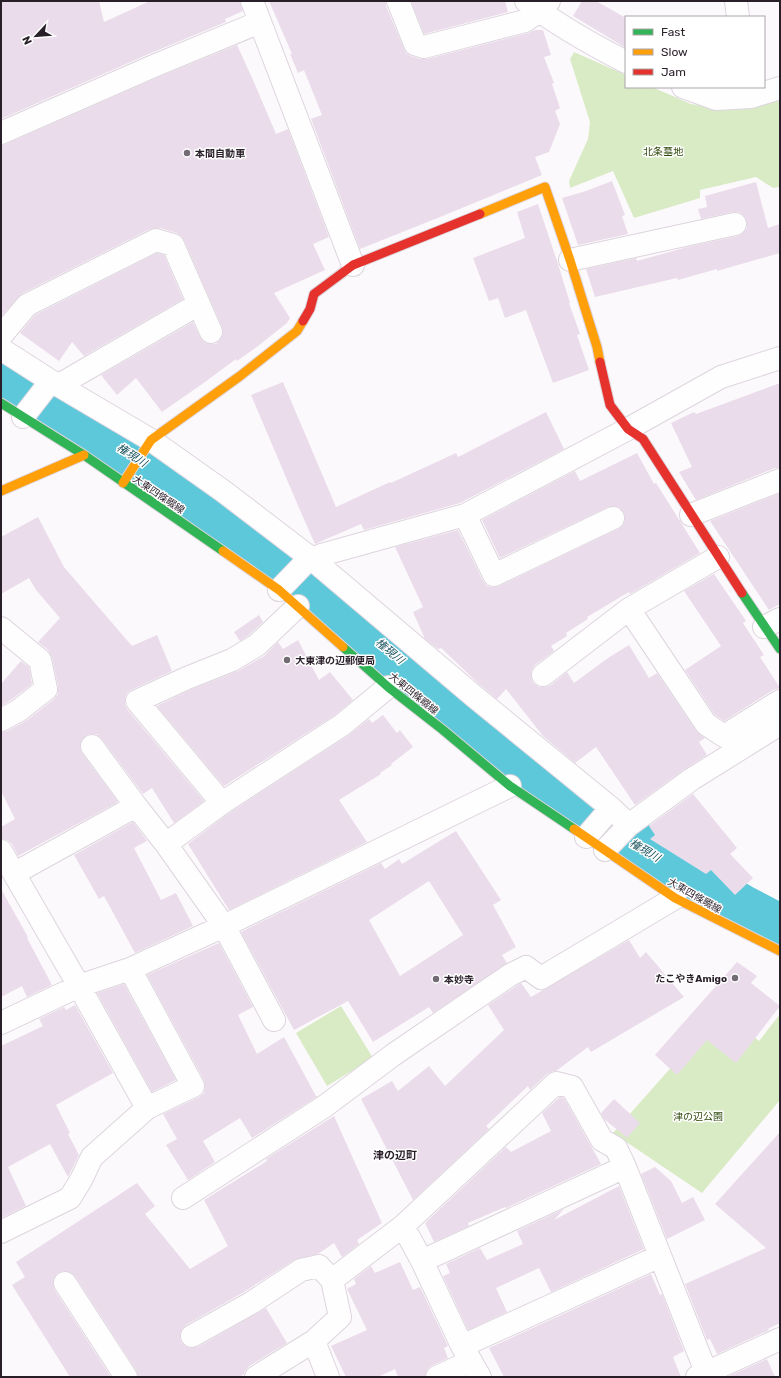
<svg xmlns="http://www.w3.org/2000/svg" width="781" height="1378" font-family="Rubik,'Noto Sans JP',sans-serif">
<rect width="100%" height="100%" fill="#fcf9fc"/>
<path fill="#d9ebc5" d="M574,52L626,75V87H652L691,104L724,110L750,105L780,96V187L773,188L756,177L700,190V198L634,218L613,171L570,188L569,181L588,139L590,122L570,59Z
M341,1006L373,1058L327,1086L296,1033Z
M721,1011L759,1041L780,1014V1100L702,1193L613,1133Z"/>
<g fill="none" stroke-linecap="round" stroke-linejoin="round">
<path stroke="#5ec8db" stroke-width="47" d="M1,372L143,461L286,565L527,765L623,837L740,907L780,928"/>
</g>
<path fill="#eadceb" fill-rule="evenodd" d="M1,1H99L104,22L150,1H240L243,11L225,19L226,22L151,53L1,119Z
M269,1H386V6L404,49L406,53L411,56L420,59H427L528,33L535,30H543L551,55L544,57L554,83L552,84L560,108L555,111L560,124L549,152L535,157L542,175L445,215L360,249L311,119L322,115L304,70L298,73L290,54H292Z
M411,1H505L508,12L424,34Z
M582,1H596L626,18V48L573,16Z
M237,45L253,80L276,134L288,129L329,237L313,244L325,270L274,293L290,318L287,323L258,346L237,361L236,359L205,382L162,412L136,378L117,395L101,375L193,322L200,337L204,342L209,344H216L221,339L223,333L222,327L184,240L181,236L177,233L160,228L150,229L21,294L1,317V145L6,144L161,76Z
M612,181L625,215L622,216L628,234L578,245L562,198L586,191Z
M756,182L768,228L780,224V253L717,271V269L678,280L677,278L595,297L586,269L636,258L637,261L691,246L738,236L743,233L747,228V222L744,216L739,212H732L701,219L698,209L707,207L705,196Z
M538,204L558,264L570,303H569L580,334L577,335L589,370L553,383L526,310L505,318L498,298L489,301L473,258L525,238L517,212Z
M157,253L164,255L183,299L84,356L72,342L59,361L20,333L35,315Z
M283,382L336,507L390,482L391,483L456,453L458,457L546,412L564,449L460,503L364,530L361,524L315,544L299,508L251,395Z
M780,383V468H775L696,500L679,472L692,467L671,423L694,412L696,414Z
M637,453L654,484L656,483L700,553L630,594L629,592L587,617L588,619L566,633L567,636L551,646L554,651L535,665L531,671V676L533,683L539,687H544L551,685L567,672L574,683L608,658L629,645L649,678L657,673L696,731L705,738L699,742L707,755L685,769L635,805L596,747L575,763L543,736L506,689L497,699L479,684L441,648L438,649L425,639L413,612L423,607L395,547L458,530L483,581L487,586L493,587L499,586L618,529L623,525L625,519L624,513L620,508L614,506L608,507L500,558L482,520L575,471L580,481Z
M780,493V604L769,610L710,521Z
M38,517L64,567L132,646L157,635L172,671L131,690L127,693L125,698V704L127,709L204,801L174,823L152,788L143,794L102,739L97,734H90L85,736L81,741L80,747L82,753L118,802L18,856L12,844L7,840L1,839V827L15,819L1,791V732L7,731L26,721L54,699L58,694V686L52,657L48,650L38,642L60,618L36,590L29,578L1,594V537Z
M714,574L746,621L743,623L764,655L760,657L780,688L773,690L724,721L715,715L685,670L721,646L684,591Z
M259,615L263,622L249,635L240,641L234,632Z
M298,640L319,680L330,672L353,700L335,715L224,786L157,706L192,689L238,671L264,656L278,642L283,649Z
M21,661L29,667L32,684L11,700L1,706V684Z
M383,715L397,733L400,730L413,747L391,764L392,765L380,773L381,774L339,800L367,842L229,910L188,844L229,813L349,735L369,719L372,723Z
M693,794L737,848L730,854L753,878L735,895L711,870L706,874L650,839L655,835L649,826Z
M133,822L147,841L134,848L161,900L176,893L193,926L135,953L104,896L99,899L74,855Z
M456,831L501,900L493,905L516,947L502,955L507,963L433,1013L429,1007L373,1042L348,1001L294,1030L241,932L381,863L385,869L399,859L402,864ZM429,881L463,935L400,976L369,920Z
M1,889L28,937L27,938L52,985L27,997L22,986L1,997Z
M629,940L640,958L646,952L684,997L591,1052L588,1047L556,1071H553L547,1074L530,1090L528,1086L486,1126L489,1129L413,1200L361,1099L392,1081L398,1091L429,1066L445,1086L504,1030L488,1005L521,983L531,997Z
M219,943L253,1007L238,1015L257,1054L284,1037L316,1096H318L252,1138L240,1118L203,1141L215,1162L188,1180L166,1145L177,1139L163,1114L199,1097L204,1093L205,1086L204,1080L147,975Z
M737,962L757,976L751,983L780,1006L736,1063L707,1040L677,1075L655,1055Z
M124,984L176,1080L152,1092L97,993Z
M75,1005L113,1073L56,1105L70,1133L68,1134L79,1155L68,1177L50,1144L8,1167L26,1206L1,1218V1046L43,1026L39,1019L64,1007L66,1010Z
M560,1097L564,1098L601,1164L506,1208L505,1207L468,1223L469,1226L434,1242L425,1223L506,1147L511,1152L551,1131L542,1113Z
M614,1099L640,1123L627,1138L604,1119L601,1113Z
M334,1116L382,1223L357,1240L359,1244L342,1257L334,1243L318,1254L294,1260L244,1292L186,1325L182,1329L180,1335L181,1342L185,1346L191,1348L198,1347L266,1308L287,1343L249,1366L245,1371L244,1374L240,1377H138L136,1370L75,1276L70,1272L64,1271L58,1273L54,1278L53,1284L54,1289L111,1377H70L12,1285L25,1277L16,1262L137,1183L155,1206L145,1214L190,1269L228,1246L204,1200L267,1161L266,1159Z
M780,1132V1323L768,1329L769,1330L717,1354L710,1339L707,1340L685,1284L766,1248L715,1204Z
M655,1167L671,1181L682,1203L693,1197L705,1220L667,1239L641,1174Z
M619,1186L644,1249L551,1292L539,1268L496,1288L507,1312L468,1330L443,1276L450,1273L446,1264L480,1248L487,1260L523,1244L517,1231L564,1209L554,1220Z
M400,1262L413,1290L420,1287L448,1346L444,1348L448,1358L431,1366L427,1370L425,1377H398L395,1369L378,1377H346L331,1346L367,1330L347,1289L356,1284L354,1279L371,1266L375,1273Z
M651,1274L660,1295L662,1294L684,1351L673,1357L681,1377H504L489,1348Z
M767,1359L775,1377H727Z"/>
<g fill="none" stroke-linecap="round" stroke-linejoin="round">
<defs>
<path id="street" d="M252,1L353,265
M398,1L415,44L424,47L525,21L539,11L549,1
M526,1C557,25 591,44 626,62
M736,1L738,17
M683,87L716,99L751,97L780,88
M1,133L156,65L260,22
M570,260L735,224
M1,336L27,305L156,240L173,245L211,332
M1,349L51,381L151,440L223,491L312,559L475,697L611,808L629,825L692,779L780,724
M59,385L199,304
M23,417L51,381
M465,515L494,575L613,518
M691,515L780,480
M279,590L305,563L321,555L465,515L628,429L721,377L780,358
M629,609L706,724L724,736L780,701
M764,627L780,619
M1,628L40,660L46,689L18,711L1,720
M543,675L629,609L718,557
M92,746L136,806L166,844L224,926L274,1020
M222,803L137,701L187,678L232,660L257,645L298,606
M586,837L611,808
M166,844L222,803L342,725L388,687
M605,850L629,825
M1,851L79,986L147,1108
M15,873L136,806
M1,1023L79,986L130,969L224,926L510,786
M183,1198L325,1106L393,1055L510,975L526,967L541,978L675,898
M403,1226L422,1261
M1,1232L70,1198L81,1180L92,1157L147,1108L193,1086L130,969
M65,1283L126,1377
M192,1336L251,1303L301,1270L319,1266L332,1280
M462,1346L660,1256
M256,1377L314,1341
M328,1377L314,1341L340,1317L332,1280L403,1226L556,1083L572,1087L602,1140L616,1148L625,1167L708,1377
M437,1377L471,1361
M480,1377L462,1346L422,1261L625,1167
M697,1377L780,1339"/>
<path id="fast" d="M1,403L84,455L223,551
M742,593L780,649
M343,647L388,687L443,730L510,786L574,829"/>
<path id="slow" d="M480,214L545,187L570,260L597,347L600,362
M123,483L151,440L240,376L297,331L303,321
M1,491L84,455
M223,551L279,590L343,647
M574,829L675,898L780,951"/>
<path id="jam" d="M303,321L310,309L314,294L353,265L480,214
M600,362L610,405L628,429L643,439L742,593"/>
</defs>
<use href="#street" stroke="#ddd5dd" stroke-width="24"/>
<use href="#fast" stroke="#ddd5dd" stroke-width="11"/>
<use href="#slow" stroke="#ddd5dd" stroke-width="11"/>
<use href="#jam" stroke="#ddd5dd" stroke-width="11"/>
<use href="#street" stroke="#fffeff" stroke-width="22"/>
<use href="#fast" stroke="#30b455" stroke-width="9"/>
<use href="#slow" stroke="#ff9f0a" stroke-width="9"/>
<use href="#jam" stroke="#e5322d" stroke-width="9"/>
</g>
<g fill="#736b73" stroke="#fff" stroke-width="1.5">
<circle cx="187" cy="153" r="4"/>
<circle cx="287" cy="660" r="4"/>
<circle cx="735" cy="978" r="4"/>
<circle cx="436" cy="979" r="4"/>
</g>
<g text-anchor="middle" stroke-width="3" stroke-linejoin="round" paint-order="stroke">
<g font-size="10" fill="#2f480b" stroke="#fff">
<text x="663" y="155">北条墓地</text>
<text x="698" y="1120">津の辺公園</text>
</g>
<g font-size="10" font-weight="bold" fill="#291f29" stroke="#fff" text-anchor="start">
<text x="195" y="157">本間自動車</text>
<text x="295" y="664">大東津の辺郵便局</text>
<text x="727" y="982" text-anchor="end">たこやきAmigo</text>
<text x="444" y="983">本妙寺</text>
</g>
<g font-size="10" fill="#291f29" stroke="#fff">
<text transform="translate(159 494) rotate(34)" y="4">大東四條畷線</text>
<text transform="translate(414 693) rotate(39)" y="4">大東四條畷線</text>
<text transform="translate(695 895) rotate(30)" y="4">大東四條畷線</text>
</g>
<g font-size="11" font-style="italic" fill="#1b535e" stroke="#fff">
<text transform="translate(132 455) rotate(33)" y="4">権現川</text>
<text transform="translate(390 651) rotate(40)" y="4">権現川</text>
<text transform="translate(645 850) rotate(31)" y="4">権現川</text>
</g>
<g font-size="11" font-weight="bold" fill="#291f29" stroke="#fff">
<text x="395" y="1159">津の辺町</text>
</g>
</g>
<rect width="781" height="1378" fill="none" stroke="#291f29" stroke-width="4"/>
<rect x="625" y="16" width="140" height="72" fill="#ffffff" stroke="#a9a5a9"/>
<rect x="633" y="29" width="20" height="6" fill="#30b455" stroke="#a9a5a9"/>
<text x="661" y="36" font-size="12" fill="#291f29">Fast</text>
<rect x="633" y="49" width="20" height="6" fill="#ff9f0a" stroke="#a9a5a9"/>
<text x="661" y="56" font-size="12" fill="#291f29">Slow</text>
<rect x="633" y="69" width="20" height="6" fill="#e5322d" stroke="#a9a5a9"/>
<text x="661" y="76" font-size="12" fill="#291f29">Jam</text>
<g transform="translate(36 36) rotate(244)" stroke="#ffffff" stroke-width="3" paint-order="stroke">
<path d="M0-3L7 15L0 10L-7 15Z" fill="#291f29"/>
<text y="-6" font-size="11" font-weight="bold" text-anchor="middle" fill="#291f29">N</text>
</g>
</svg>
